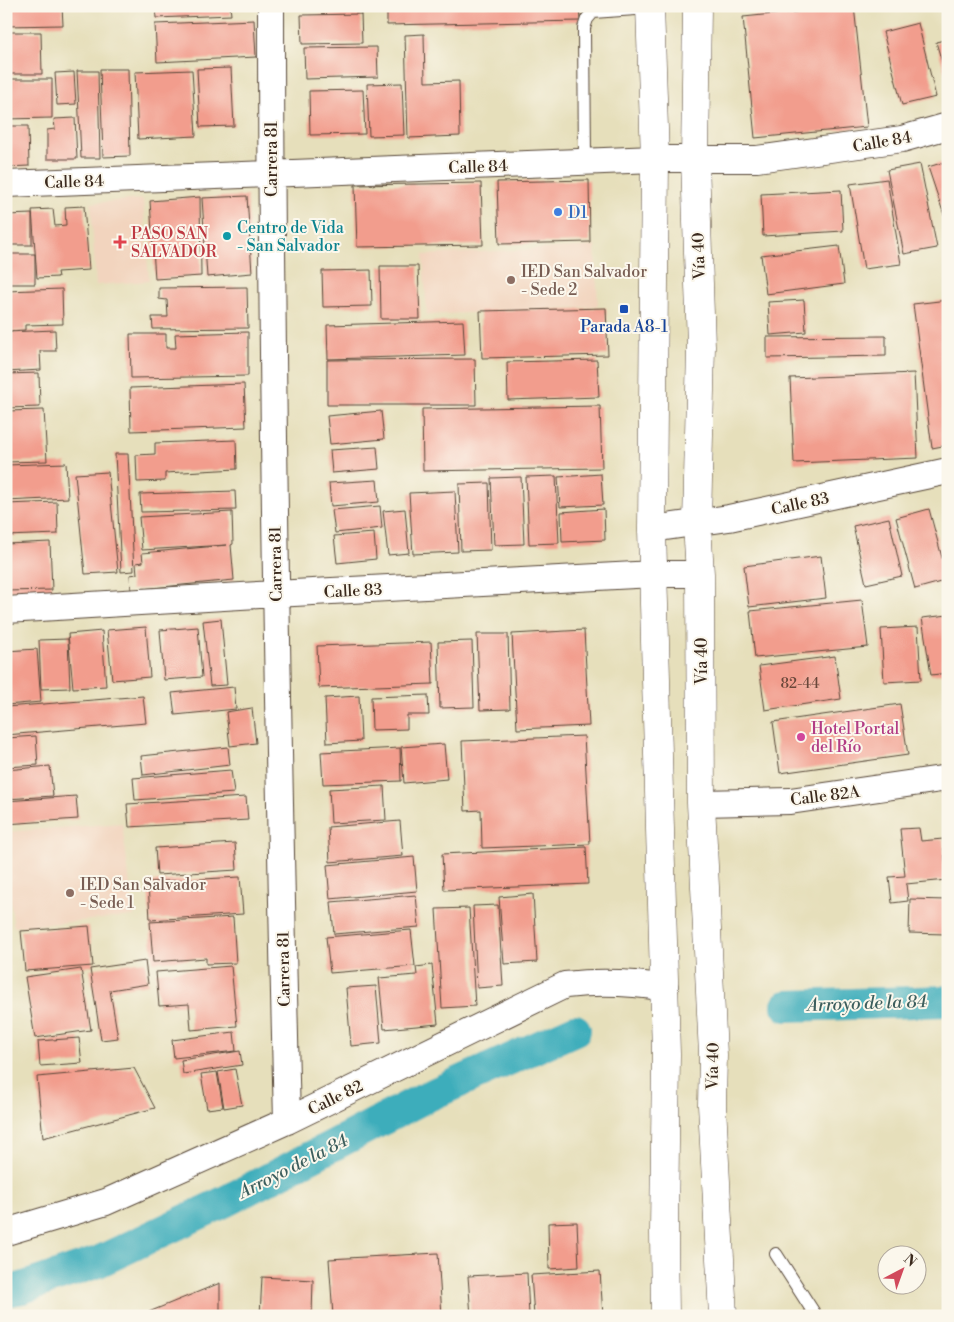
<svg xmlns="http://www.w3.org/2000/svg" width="954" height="1322" font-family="'Libre Bodoni',serif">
<rect width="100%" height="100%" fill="#fbf7ec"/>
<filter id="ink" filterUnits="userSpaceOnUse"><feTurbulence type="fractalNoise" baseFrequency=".02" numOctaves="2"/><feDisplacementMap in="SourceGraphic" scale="10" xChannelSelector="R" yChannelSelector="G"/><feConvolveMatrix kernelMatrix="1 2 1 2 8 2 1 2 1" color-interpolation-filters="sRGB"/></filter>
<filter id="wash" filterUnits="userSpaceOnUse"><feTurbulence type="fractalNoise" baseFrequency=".0096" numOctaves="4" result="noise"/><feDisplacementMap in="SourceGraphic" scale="20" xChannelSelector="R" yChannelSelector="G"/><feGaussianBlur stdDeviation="1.12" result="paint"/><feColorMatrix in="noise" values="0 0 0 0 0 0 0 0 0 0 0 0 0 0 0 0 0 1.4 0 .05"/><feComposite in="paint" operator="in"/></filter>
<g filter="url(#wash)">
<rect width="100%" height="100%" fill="#e6dfbb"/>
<path fill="#f2d4be" d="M143,199L149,281L96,285L91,203Z
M595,246L598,306L427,315L423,255Z
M122,823L134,916L14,927L6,869V832Z"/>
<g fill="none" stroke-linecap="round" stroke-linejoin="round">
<path stroke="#3eadbb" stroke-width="32" d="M787,1006L948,1001
M6,1291L22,1288L98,1262L226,1201L424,1098L575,1030"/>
</g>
<g id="blocks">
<path fill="#f29d8d" d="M6,6H62L63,25L6,26Z
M155,6H230L231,15L156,18Z
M387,6H579L580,21L387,25Z
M854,6L867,127L755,138L743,17Z
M361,14L362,43L302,44L301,15Z
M254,20L256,57L157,62L155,24Z
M918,23L936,97L902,105L883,32Z
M6,32H41L42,74H6Z
M424,34L425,82L459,81L460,136L408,138L405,35Z
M948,39V79H947L936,42Z
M377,47L378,77L305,79L304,48Z
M231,68L234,126L200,127L197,69Z
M100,69H128L130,156L103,157Z
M192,70L196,136L138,139L135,72Z
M77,71H98L100,158H81Z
M74,72L76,104L57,105L55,73Z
M6,79H52V118L6,119Z
M402,83L404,135L369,136L367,84Z
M363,90L365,134L310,135L309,91Z
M75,118L77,159H47V130L55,129L54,119Z
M6,126H28L29,166L6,167Z
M948,161V224H947L928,167Z
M920,164L937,248L904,254L887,170Z
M887,179L901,264L864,269L850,184Z
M589,180L590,242L499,244L497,182Z
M481,183L483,245L357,247L355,185Z
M841,190L843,231L763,236L761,194Z
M247,196L252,273L207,277L202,198Z
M200,197L201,276L155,279L150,201Z
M84,206L89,270L57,272L58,277L37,278L32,210L53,209L55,226L66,225L65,207Z
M32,214V245H6V215Z
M839,246L844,284L766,294L761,255Z
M6,254H35V284H6Z
M380,266H418L420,319H381Z
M371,270L372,306L323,307L322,271Z
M247,287L248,328L153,329L152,317H168L167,300L159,299V288Z
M62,289L63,324L25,325V330L6,331V291Z
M804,300L806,332L770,335L768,302Z
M948,300V445L932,448L913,304Z
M606,308L608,355L482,358L480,311Z
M463,321L465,355L328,359L327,325Z
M55,330L56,351H40L41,370L6,372V332Z
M248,332V376L131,378L130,334H166V348H176L175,334Z
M886,336V356L767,358V337Z
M475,359L476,405H327V360Z
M597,360L599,397L508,400L507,362Z
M39,373L40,407L6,408V374Z
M914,373L918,458L794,463L790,378Z
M244,384L246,427L131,431L130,388Z
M600,406L602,468L423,471L422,409Z
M44,410L47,461L6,462V411Z
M381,411L384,439L330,444L327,416Z
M236,440L237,469L165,473V481L137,482L136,455L155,454V443Z
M377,447L379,469L332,473L330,450Z
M115,454H128L134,571L121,572Z
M66,463L68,498L6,501V465Z
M108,472L118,572L85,574L75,474Z
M601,474L603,505L560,507L558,477Z
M556,476L559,543L529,544L526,477Z
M521,477L524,544L494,545L491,478Z
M377,480L379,502L331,506L329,483Z
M489,483L491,550L461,551L459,484Z
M235,491L236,510L141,512L140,494Z
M455,491L458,552L413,554L409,493Z
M57,502L58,534L6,536V504Z
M380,506L382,528L335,533L332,510Z
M405,509L409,553L388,555L383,511Z
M604,509L605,540L562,542L561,512Z
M929,509L948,580L915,589L896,518Z
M232,512L233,544L231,545L234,580L131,590L130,575L137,574L136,563L143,562L142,553L227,545L142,550L139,517Z
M889,518L902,576L866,584L853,526Z
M374,533L376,559L337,563L334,536Z
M50,542L52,590L6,591V544Z
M821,556L826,598L749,607L744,566Z
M862,600L868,647L755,658L750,611Z
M948,615V673L931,675L922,618Z
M221,619L227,685L210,686L203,621Z
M146,627L150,677L112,680L107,630Z
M198,627L202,677L164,680L160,630Z
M918,627L921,680L884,682L881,629Z
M584,630L589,726L517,729L512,634Z
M102,631L106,686L73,688L68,634Z
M477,634H508L510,709L480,710Z
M68,639L70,688L41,689L39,640Z
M472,641L474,707L440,708L438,642Z
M431,642L433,684L319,688L317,646Z
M37,649L41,702L6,705V651Z
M835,656L841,699L765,710L759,666Z
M234,687L236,709L175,715L172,693Z
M428,695L429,715H407V729L372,730L371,697Z
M143,696L146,723L6,735V707Z
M359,696L361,741L327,743L325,698Z
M900,704L908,755L780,773L773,722Z
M252,708L256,743L230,746L226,712Z
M36,736L38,765L6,767V738Z
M584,736L590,844L482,848L481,810L465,811L462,741Z
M444,744L447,779L404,783L401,747Z
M228,747L230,765L143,775L141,756Z
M400,748L401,781L323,784L321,752Z
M50,766L53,796L6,799V770Z
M231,770L234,793L135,800L133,778Z
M384,786L386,820L331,823L329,789Z
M76,796L78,819L6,824V801Z
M246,797L248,820L129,827L127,804Z
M400,821L403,856L330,862L328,827Z
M919,828L921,841L943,839L947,880L906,884L908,901L892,903L889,877L905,876L900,829Z
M235,843L237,870L157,875L155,848Z
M586,847L588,884L444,890L442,854Z
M414,857L417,891L330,899L327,865Z
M240,877L243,914L150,920L148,882Z
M533,894L537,962L504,964L499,897Z
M416,895L419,927L334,934L331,902Z
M910,899L946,900L945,934L909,933Z
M498,905L503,986L477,988L473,906Z
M469,908L475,1006L442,1008L436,909Z
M233,917L236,963L206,964V958L153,962L150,922Z
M89,926L93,966L25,971L21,931Z
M411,930L415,966L330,973L326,937Z
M145,961L148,984L110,990L118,1038L101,1040L90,969Z
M432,965L438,1024L384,1029L379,978L417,975L416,967Z
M231,966L237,1026L191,1030L189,1004L159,1006L156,972Z
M81,969L91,1030L35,1038L25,977Z
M376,986L381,1043L351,1046L346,988Z
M234,1032L236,1051L174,1058L172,1040Z
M79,1038L82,1063L40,1066L38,1041Z
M240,1051L242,1065L183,1074L181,1060Z
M134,1068L155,1108L43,1138L37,1077Z
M235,1069L242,1105L224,1108L218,1072Z
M217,1072L223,1107L207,1109L201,1074Z
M577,1222L579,1267L549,1269L548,1223Z
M438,1253L442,1316H333L329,1259Z
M600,1271L603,1316H534L531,1275Z
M527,1273L529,1316H471L468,1276Z
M262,1277L313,1280L312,1316H260Z
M220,1283V1316H139Z"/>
</g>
</g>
<g filter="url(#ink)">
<use href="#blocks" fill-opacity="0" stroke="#554536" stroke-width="1"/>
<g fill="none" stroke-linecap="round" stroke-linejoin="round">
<defs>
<path id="service" d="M585,162L584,28L587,19L593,12L650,8
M776,1254L816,1316"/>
<path id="minor" d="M271,6C271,378 278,750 287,1121
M6,184L655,159H757L902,139L948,126
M652,529L729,518L948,471
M6,610L275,594L654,574H700
M701,803L790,801L948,778
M6,1232L106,1202L287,1121L565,985C600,981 630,982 665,988"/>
<path id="trunk" d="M650,6L655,159L652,529L666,1054L664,1232L665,1316
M697,6L695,160L701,346L697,524L700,574L701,803L713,1055L712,1105L723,1316"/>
</defs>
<use href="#service" stroke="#554536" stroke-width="14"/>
<use href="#minor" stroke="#554536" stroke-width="28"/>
<use href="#trunk" stroke="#554536" stroke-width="29"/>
<use href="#service" stroke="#fff" stroke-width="12"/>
<use href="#minor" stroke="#fff" stroke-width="26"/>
<use href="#trunk" stroke="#fff" stroke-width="28"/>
</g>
</g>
<circle fill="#3f7fe0" stroke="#fbf7ec" stroke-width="2" cx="558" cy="212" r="5"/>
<circle fill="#0f9aa8" stroke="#fbf7ec" stroke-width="2" cx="227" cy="236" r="5"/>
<path fill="#e0444e" stroke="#fbf7ec" stroke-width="2" d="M117.5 234.5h5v5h5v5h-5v5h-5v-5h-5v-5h5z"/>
<g fill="#8d6e63" stroke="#fbf7ec" stroke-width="2">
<circle cx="511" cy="280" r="5"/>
<circle cx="70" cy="893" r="5"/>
</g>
<rect fill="#1a4fb4" stroke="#fbf7ec" stroke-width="2" x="619" y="304" width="10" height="10" rx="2.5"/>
<circle fill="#d1479c" stroke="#fbf7ec" stroke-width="2" cx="801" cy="737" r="5"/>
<g text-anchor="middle" stroke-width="4" stroke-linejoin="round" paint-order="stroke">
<g font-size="14" fill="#69473a">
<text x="800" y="688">82-44</text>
</g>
<g font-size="16" fill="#3b2a1e" stroke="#fbf7ec">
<text transform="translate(882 141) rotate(-10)" y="6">Calle 84</text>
<text transform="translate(271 159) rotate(-90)" y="6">Carrera 81</text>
<text transform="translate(478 166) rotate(-2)" y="6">Calle 84</text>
<text transform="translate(74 181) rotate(-2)" y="6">Calle 84</text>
<text transform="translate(698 256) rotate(-92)" y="6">Vía 40</text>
<text transform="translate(800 503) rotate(-12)" y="6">Calle 83</text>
<text transform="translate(275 564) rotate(-91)" y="6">Carrera 81</text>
<text transform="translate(353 590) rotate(-3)" y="6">Calle 83</text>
<text transform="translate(701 661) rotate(-90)" y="6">Vía 40</text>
<text transform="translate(825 795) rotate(-7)" y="6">Calle 82A</text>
<text transform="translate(283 969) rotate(-91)" y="6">Carrera 81</text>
<text transform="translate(712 1066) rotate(-89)" y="6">Vía 40</text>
<text transform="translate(335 1097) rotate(-26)" y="6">Calle 82</text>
</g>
<g font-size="16" fill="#366cbe" stroke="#fbf7ec" text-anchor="start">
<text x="568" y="218">D1</text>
</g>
<g font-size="16" fill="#0d838f" stroke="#fbf7ec" text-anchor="start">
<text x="237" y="233">Centro de Vida<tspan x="237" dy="18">- San Salvador</tspan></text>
</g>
<g font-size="16" fill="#be3a42" stroke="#fbf7ec" text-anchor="start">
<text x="131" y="239">PASO SAN<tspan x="131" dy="18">SALVADOR</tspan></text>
</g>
<g font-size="16" fill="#785e54" stroke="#fbf7ec" text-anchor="start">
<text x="521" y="277">IED San Salvador<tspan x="521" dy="18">- Sede 2</tspan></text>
<text x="80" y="890">IED San Salvador<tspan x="80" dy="18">- Sede 1</tspan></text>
</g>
<g font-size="16" fill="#164399" stroke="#fbf7ec">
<text x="624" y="332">Parada A8-1</text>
</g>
<g font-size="16" fill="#b23c85" stroke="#fbf7ec" text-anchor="start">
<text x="811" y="734">Hotel Portal<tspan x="811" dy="18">del Río</tspan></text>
</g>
<g font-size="18" font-style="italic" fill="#3c5e5d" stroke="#fbf7ec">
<text transform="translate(867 1003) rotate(-2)" y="6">Arroyo de la 84</text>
<text transform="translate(293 1166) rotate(-27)" y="6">Arroyo de la 84</text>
</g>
</g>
<rect width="954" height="1322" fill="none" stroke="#fbf7ec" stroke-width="25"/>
<g transform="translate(902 1270) rotate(41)"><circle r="24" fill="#fbf7ec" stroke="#aea59a"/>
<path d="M0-4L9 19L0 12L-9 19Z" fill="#d1495b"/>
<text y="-8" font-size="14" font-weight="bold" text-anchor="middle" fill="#3b2a1e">N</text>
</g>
</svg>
